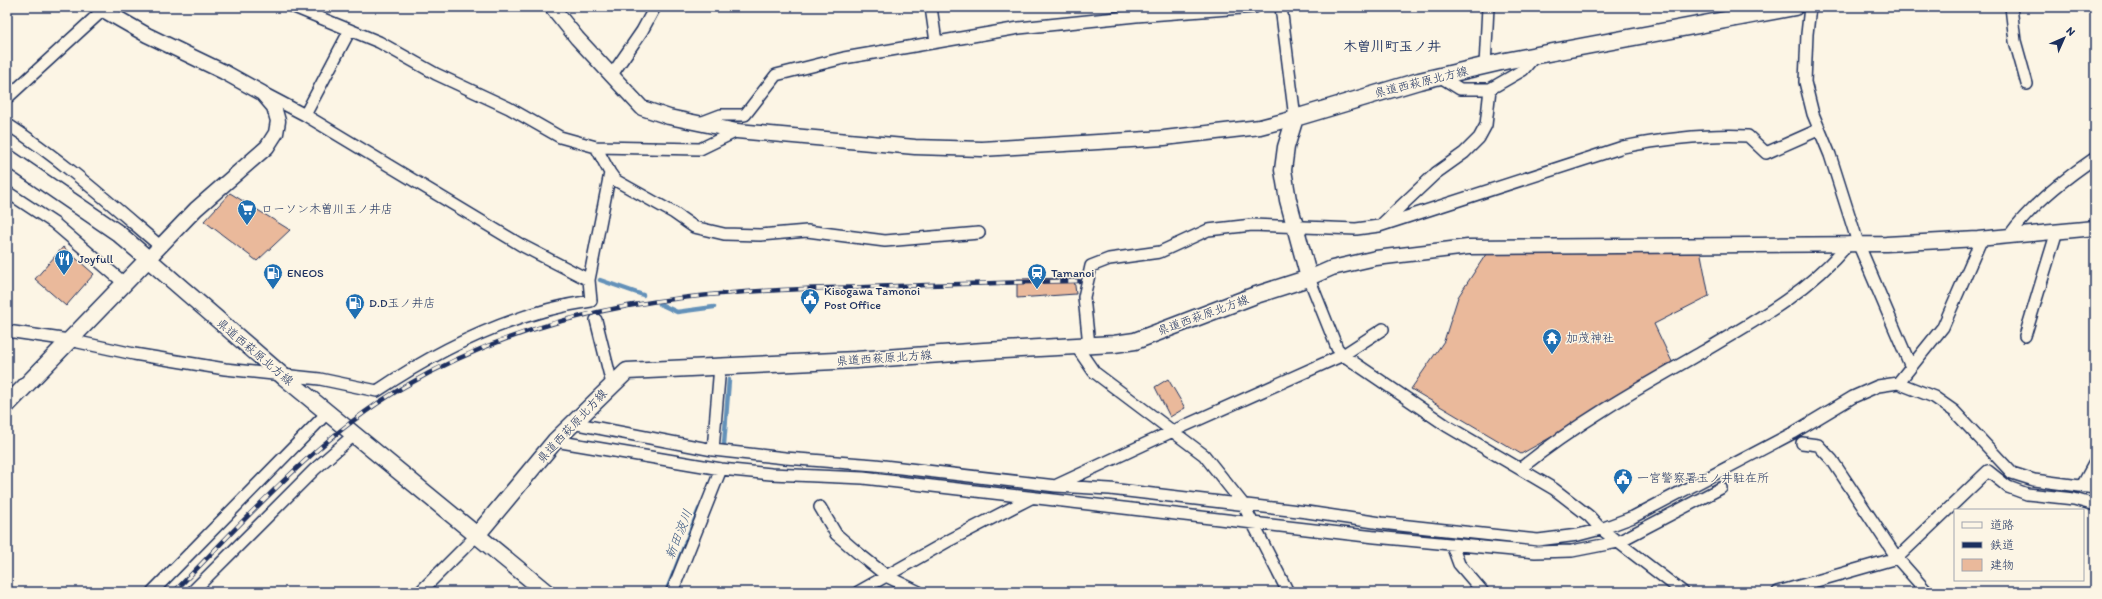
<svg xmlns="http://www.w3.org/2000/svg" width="2102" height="599" font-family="Itim,'Klee One',sans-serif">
<rect width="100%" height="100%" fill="#fcf5e5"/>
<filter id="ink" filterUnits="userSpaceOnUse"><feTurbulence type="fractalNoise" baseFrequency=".025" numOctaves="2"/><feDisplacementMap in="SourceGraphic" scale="8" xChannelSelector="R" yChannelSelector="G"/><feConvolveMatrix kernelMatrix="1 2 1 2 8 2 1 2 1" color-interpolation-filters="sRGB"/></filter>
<g filter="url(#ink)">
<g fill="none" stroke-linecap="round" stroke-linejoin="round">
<path stroke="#6491b9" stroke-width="4.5" d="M600,280L643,295
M660,304L677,312L714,307
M724,444L729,380
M666,592L699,509"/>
</g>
<path fill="#eab99b" stroke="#1b2f5e" d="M230,193L290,230L257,261L204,221Z
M1699,244L1709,296L1654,324L1675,368L1521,454L1411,389L1444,341L1458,297L1490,248Z
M63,247L94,274L66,306L35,279Z
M1074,278L1076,294L1017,298V279Z
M1168,379L1185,408L1170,417L1155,387Z"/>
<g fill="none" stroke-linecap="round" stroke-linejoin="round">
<defs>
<path id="minor" d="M294,7L379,42L436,74L509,108L560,137L596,147L700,149L737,131
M931,7L936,42
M1281,7L1295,118
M1810,7L1807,34L1805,82L1813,114L1830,155L1858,243L1911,367
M2011,7L2015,41L2027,84
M1485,66L1488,7
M611,76L642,31L655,7
M1439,76L1460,89H1490L1523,70L1535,56
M267,95L305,115L521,245L589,280
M7,98L103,10
M305,115L350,30
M700,123L721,115H745L776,75L844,58L1019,28L1136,16L1255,7
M7,124C61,159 111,204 160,246
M610,173L615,180L674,213L694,227L724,234L760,235L807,231L885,241L979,233
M7,192L54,223L124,283
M1383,223L1436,173L1464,153L1479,138L1486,125L1490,89
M2009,236C2031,205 2064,179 2095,158
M1309,278L1337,348L1343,355L1447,426L1554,489L1589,516L1601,529L1683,592
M596,320L612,384
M7,331L69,340L134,354L225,369L320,379L377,391C441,348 514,312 591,301L589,280L610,173L596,147
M2025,336L2057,231
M1089,345L1084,297L1091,266L1109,259L1160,252L1208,230L1252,225L1356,229L1379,226L1623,147C1664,139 1705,134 1748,136L1766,153L1818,130
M1076,346L1094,372L1204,455L1243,504L1288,592
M1898,383L1943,327L1982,238
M572,423L713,450L785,458L875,465L1056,486L1110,489L1307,512L1381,523L1538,540L1578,535L1601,529L1633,517L1793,433L1853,397L1878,386L1898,383L1934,397L1954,411L2012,473L2034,480L2095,488
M555,441L721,469L771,474L863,478L1375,537L1535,552L1572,551L1618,542L1721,488
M1802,443L1818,445L1832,460L1897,558L1927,592
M713,450L720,366
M1521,468C1578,422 1641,387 1704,351C1757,320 1810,291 1849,243
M1057,485L1173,431L1343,355L1383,329
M2082,486L2095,462
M820,507L836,534L858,553L888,577L919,592
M1452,545L1459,564L1483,592
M152,592L328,412
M192,592L315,469L355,434
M420,592L477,535
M672,592L721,469
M858,592L950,540L1031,498
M1778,592L1897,558L1988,471L2008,487L2027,494L2074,499L2095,505"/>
<path id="tertiary" d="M98,7L147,35L224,72L262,93L274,107L278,121L276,133L267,147L196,209L148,259
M552,7L577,38L642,108L669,117L737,131L915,147L982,149L1164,138L1260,127L1295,118
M1309,278L1332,268L1376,258L1468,247L1886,244L1978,239L2095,228"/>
<path id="secondary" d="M7,157L118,233L284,377L546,592
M7,405L148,259
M477,535L555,441L627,371L856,360L984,351L1114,344L1135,341L1253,296L1309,278L1288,200L1283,170L1286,147L1295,118L1419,81L1505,61L1795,7"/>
</defs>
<use href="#minor" stroke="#1b2f5e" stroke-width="14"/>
<use href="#tertiary" stroke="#1b2f5e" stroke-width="17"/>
<use href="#secondary" stroke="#1b2f5e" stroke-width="19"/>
<use href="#minor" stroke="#fcf5e5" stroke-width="11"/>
<use href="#tertiary" stroke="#fcf5e5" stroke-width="14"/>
<use href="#secondary" stroke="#fcf5e5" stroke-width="16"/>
<defs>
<path id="rail" d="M174,592C244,521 316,438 402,388C552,300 699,291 868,287C938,285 1008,282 1079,281"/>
</defs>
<use href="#rail" stroke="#1b2f5e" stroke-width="4.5"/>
<use href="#rail" stroke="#fcf5e5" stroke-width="3" stroke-dasharray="9" stroke-linecap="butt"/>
</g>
</g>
<defs>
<symbol id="supermarket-pin" viewBox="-11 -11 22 30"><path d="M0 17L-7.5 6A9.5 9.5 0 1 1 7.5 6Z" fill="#1f6fb2" stroke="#fcf5e5"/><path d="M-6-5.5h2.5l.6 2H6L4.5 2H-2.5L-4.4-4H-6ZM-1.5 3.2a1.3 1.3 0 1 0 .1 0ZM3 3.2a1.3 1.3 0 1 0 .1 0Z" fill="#fff"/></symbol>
<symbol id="restaurant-pin" viewBox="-11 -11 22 30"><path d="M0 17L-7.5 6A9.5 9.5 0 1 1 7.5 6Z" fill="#1f6fb2" stroke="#fcf5e5"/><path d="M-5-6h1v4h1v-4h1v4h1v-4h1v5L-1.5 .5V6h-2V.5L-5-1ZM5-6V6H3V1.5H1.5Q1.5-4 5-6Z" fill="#fff"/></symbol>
<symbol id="fuel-pin" viewBox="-11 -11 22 30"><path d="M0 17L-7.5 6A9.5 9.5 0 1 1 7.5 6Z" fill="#1f6fb2" stroke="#fcf5e5"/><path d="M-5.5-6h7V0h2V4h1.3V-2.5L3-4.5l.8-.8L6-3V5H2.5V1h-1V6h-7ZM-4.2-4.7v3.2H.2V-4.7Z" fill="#fff"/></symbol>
<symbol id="station-pin" viewBox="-11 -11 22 30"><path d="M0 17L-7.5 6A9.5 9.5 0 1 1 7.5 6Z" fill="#1f6fb2" stroke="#fcf5e5"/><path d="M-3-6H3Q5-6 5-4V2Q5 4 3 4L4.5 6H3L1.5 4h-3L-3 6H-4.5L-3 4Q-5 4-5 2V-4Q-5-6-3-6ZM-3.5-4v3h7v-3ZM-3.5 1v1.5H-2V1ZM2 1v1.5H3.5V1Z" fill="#fff"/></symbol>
<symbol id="civic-pin" viewBox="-11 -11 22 30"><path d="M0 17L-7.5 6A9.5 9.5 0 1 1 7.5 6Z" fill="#1f6fb2" stroke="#fcf5e5"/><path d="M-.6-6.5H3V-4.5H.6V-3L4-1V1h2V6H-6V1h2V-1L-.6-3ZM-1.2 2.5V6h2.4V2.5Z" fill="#fff"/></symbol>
<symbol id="temple-pin" viewBox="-11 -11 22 30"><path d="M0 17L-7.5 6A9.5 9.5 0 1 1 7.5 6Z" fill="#1f6fb2" stroke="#fcf5e5"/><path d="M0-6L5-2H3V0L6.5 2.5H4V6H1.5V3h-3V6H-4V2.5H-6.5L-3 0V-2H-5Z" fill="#fff"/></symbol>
</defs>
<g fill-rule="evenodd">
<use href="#supermarket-pin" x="236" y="198" width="22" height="30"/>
<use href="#restaurant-pin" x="53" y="248" width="22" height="30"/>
<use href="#fuel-pin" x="262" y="262" width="22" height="30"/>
<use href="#station-pin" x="1026" y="262" width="22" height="30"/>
<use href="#civic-pin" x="799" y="287" width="22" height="30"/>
<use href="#fuel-pin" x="344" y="292" width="22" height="30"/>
<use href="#temple-pin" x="1541" y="327" width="22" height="30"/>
<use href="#civic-pin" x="1612" y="467" width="22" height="30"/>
</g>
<g text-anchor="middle" stroke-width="3" stroke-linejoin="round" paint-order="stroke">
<g font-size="12" fill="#1b2f5e" stroke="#fcf5e5">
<text transform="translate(1421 82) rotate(-14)" y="4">県道西萩原北方線</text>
<text transform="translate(1203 315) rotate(-20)" y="4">県道西萩原北方線</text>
<text transform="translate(255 352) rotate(40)" y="4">県道西萩原北方線</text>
<text transform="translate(884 358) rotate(-4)" y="4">県道西萩原北方線</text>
<text transform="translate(572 426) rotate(-47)" y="4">県道西萩原北方線</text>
</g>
<g font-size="12" fill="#1b2f5e" stroke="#fcf5e5" text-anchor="start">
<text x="261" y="213">ローソン木曽川玉ノ井店</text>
<text x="78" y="263">Joyfull</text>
<text x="287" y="277">ENEOS</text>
<text x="1051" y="277">Tamanoi</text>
<text x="824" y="295">Kisogawa Tamonoi<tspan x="824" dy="14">Post Office</tspan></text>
<text x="369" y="307">D.D玉ノ井店</text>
<text x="1566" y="342">加茂神社</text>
<text x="1637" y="482">一宮警察署玉ノ井駐在所</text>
</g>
<g font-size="13" font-style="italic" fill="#395884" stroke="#fcf5e5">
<text transform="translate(678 534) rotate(-68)" y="5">新田波川</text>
</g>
<g font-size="14" font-weight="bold" fill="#1b2f5e" stroke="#fcf5e5">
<text x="1392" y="51">木曽川町玉ノ井</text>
</g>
</g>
<rect width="2102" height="599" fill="none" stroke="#fcf5e5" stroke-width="24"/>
<rect x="12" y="12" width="2078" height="575" fill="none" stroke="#1b2f5e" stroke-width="1.5" filter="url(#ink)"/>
<rect x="1954" y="509" width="130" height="72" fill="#fcf5e5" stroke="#a2a6af"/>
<rect x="1962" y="522" width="20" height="6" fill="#fcf5e5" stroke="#a2a6af"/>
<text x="1990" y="529" font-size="12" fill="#1b2f5e">道路</text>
<rect x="1962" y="542" width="20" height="6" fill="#1b2f5e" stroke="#a2a6af"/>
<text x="1990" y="549" font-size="12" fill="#1b2f5e">鉄道</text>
<rect x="1962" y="559" width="20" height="12" fill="#eab99b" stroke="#a2a6af"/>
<text x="1990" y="569" font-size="12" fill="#1b2f5e">建物</text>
<g transform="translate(2064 38) rotate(45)" stroke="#fcf5e5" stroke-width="3" paint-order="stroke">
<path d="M0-3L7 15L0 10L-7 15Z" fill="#1b2f5e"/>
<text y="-6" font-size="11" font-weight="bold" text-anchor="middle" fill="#1b2f5e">N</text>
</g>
</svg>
